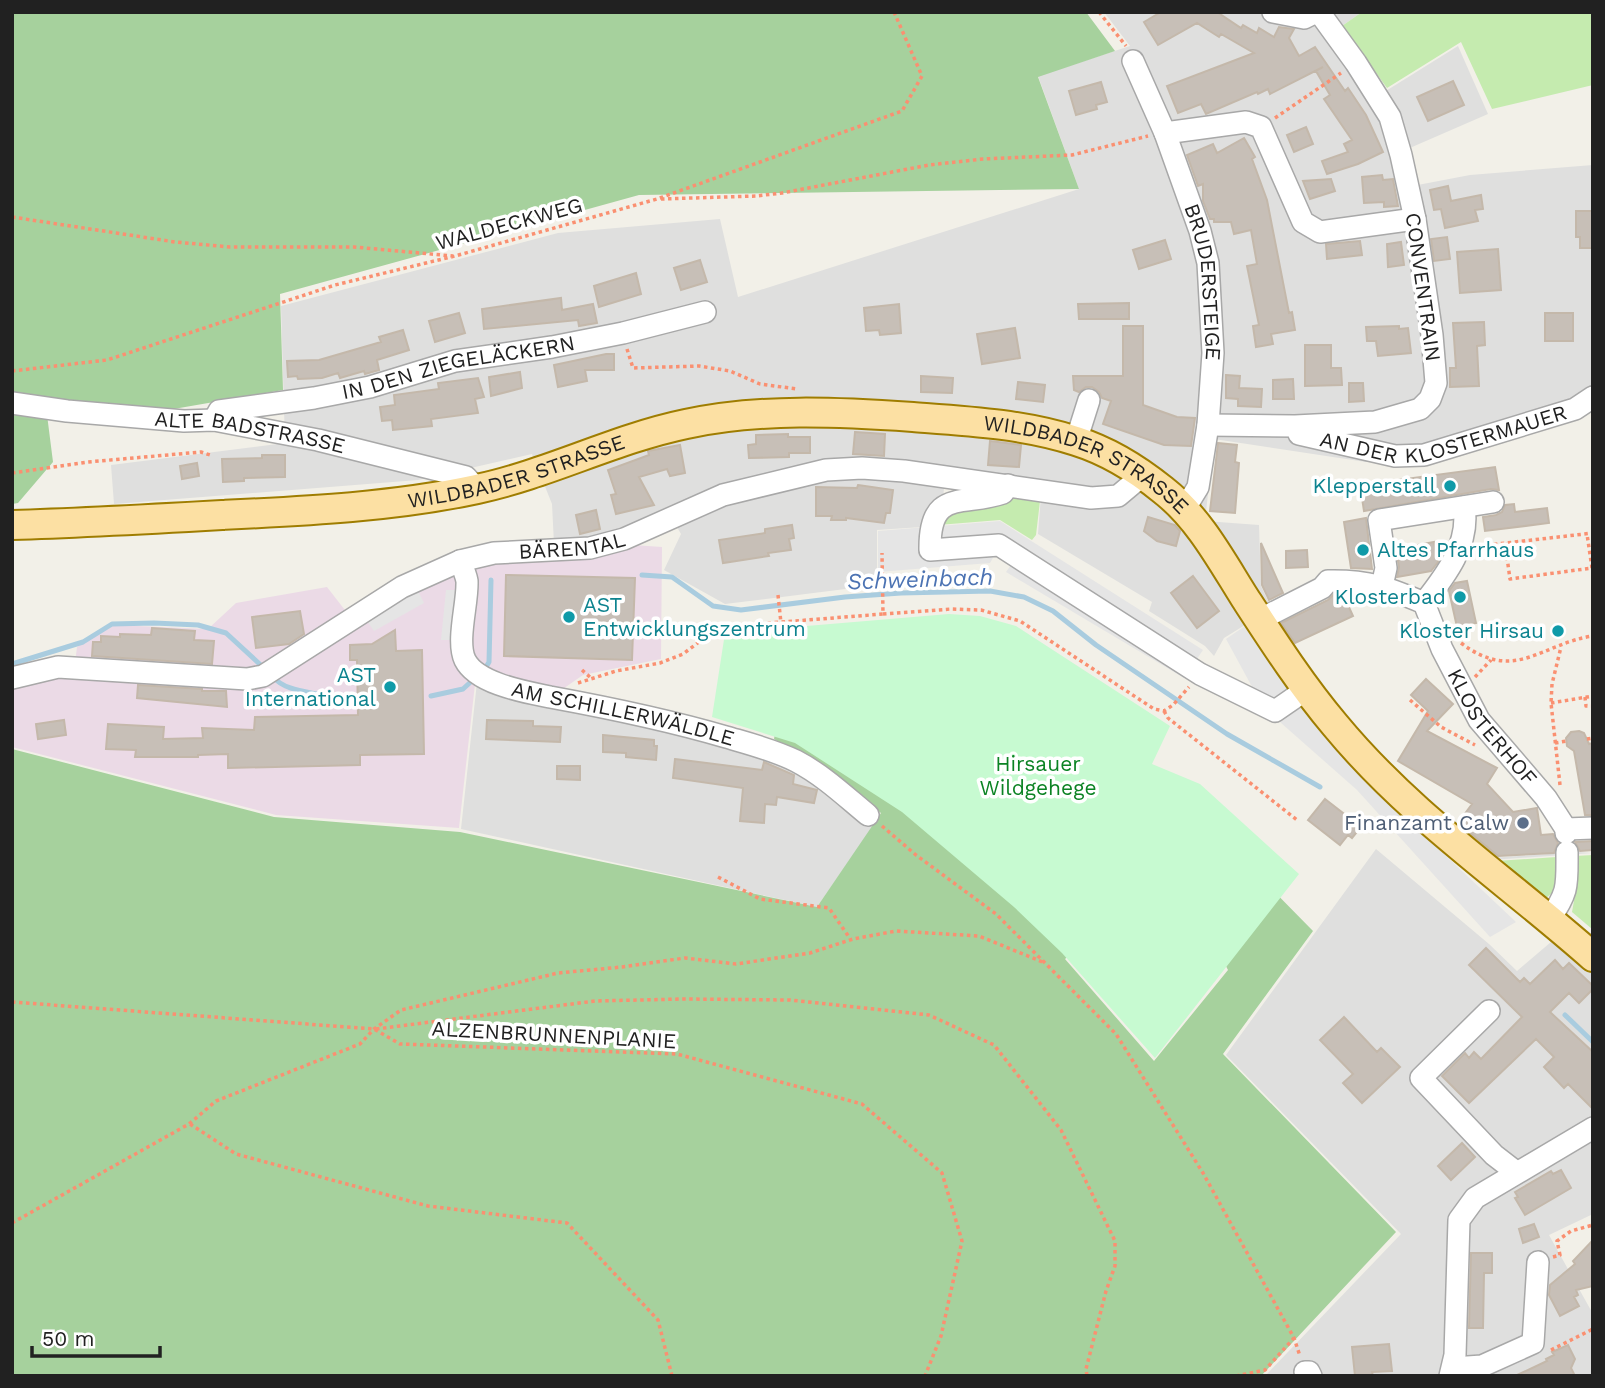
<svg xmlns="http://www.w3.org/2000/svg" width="1605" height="1388" font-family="'Work Sans',sans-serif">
<rect width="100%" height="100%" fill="#f2f0e8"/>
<path fill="#dfdfde" d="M1104,12H1362L1329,35L1373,99L1458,46L1488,114L1396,154L1402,188L1470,175L1593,165V412L1504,434L1424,461L1366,462L1214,439L1205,521L1259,525L1261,586L1276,618L1316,681L1415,792L1490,858L1578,852L1593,853L1491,860L1414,793L1314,683L1253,584L1229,598L1245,625L1224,638L1214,656L1205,646L1149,611L1152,602L1038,534L1042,483L946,466L943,499L922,527L877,530V585L725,604L664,570L681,534L668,512L620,532L586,540L554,544L552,504L532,454L418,480L114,504L111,465L285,443L281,306L558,233L720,219L738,297L1079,189L1038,76L1130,46Z
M477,682L616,715L797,766L874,825L817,907L461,829Z
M1376,849L1489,944L1517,971L1551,942L1572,955L1593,930V1214L1549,1235L1593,1314V1376H1265L1401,1234L1226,1055Z"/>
<path fill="#ebdae6" d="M633,545L662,547L661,659L583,675L557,693L477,666L459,828L276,815L12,747V683L74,671L77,647L114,625L208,629L236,603L327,587L355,623L448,574L486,564Z"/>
<path fill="#c5ebaf" d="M1362,12H1590L1593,18V85L1492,109L1461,42L1387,88L1342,26Z
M1018,497L1040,501L1036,535L1032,540L1000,520L938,525L959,506Z
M1593,855V928L1592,929L1572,912L1577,884L1575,856Z
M1557,857C1558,876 1563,885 1546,898L1496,861Z"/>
<path fill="#a6d19d" d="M12,12H1086L1115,51L1038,77L1079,189L639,195L280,294L283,390L162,411L45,399L53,462L18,503L12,504Z
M785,679L1218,820L1065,959L1154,1061L1228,970L1203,921L1254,871L1313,931L1223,1054L1396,1232L1261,1376H12V749L274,817L460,832L817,907L881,813L827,770L774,739Z"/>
<path fill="#c7fad1" d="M949,614L980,616L1016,626L1170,726L1152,764L1200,784L1299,874L1155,1058L1062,953L1014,907L902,812L795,743L712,717L725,633Z"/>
<path fill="#e5e5e5" d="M1000,521L1203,650L1184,678L1006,572L1013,562L997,551L990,563L878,572V531Z
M417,589L424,603L374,631L365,618Z
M446,590H459L454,640H441Z
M1245,626L1333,743L1411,823L1516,922L1490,937L1357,790L1263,707L1226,639Z"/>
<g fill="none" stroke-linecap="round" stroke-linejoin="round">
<path stroke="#a9ccdf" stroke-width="5" d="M642,575L672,577L713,606L741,610L845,597L901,593L990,591L1024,597L1053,611L1096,645L1227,734L1320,787
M12,664L83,642L112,624L154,623L198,625L226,633L265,669
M483,672L489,662L491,580
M272,676C283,689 301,691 317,694
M431,696L463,689L475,678
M1565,1015L1593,1042"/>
</g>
<path fill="#c7bfb7" stroke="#c4b8aa" stroke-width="2" d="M1161,12H1217L1241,28L1243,25L1257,33L1259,28L1274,37L1279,27L1294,29L1289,38L1299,56L1315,47L1345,91L1348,88L1366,115L1383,152L1358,164L1327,174L1322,161L1348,152L1344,144L1352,140L1324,99L1330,95L1316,71L1323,67L1270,94L1268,89L1258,94L1257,92L1206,114L1201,104L1178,113L1167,86L1254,53L1221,34L1219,37L1197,23L1158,45L1144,22Z
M1453,81L1464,105L1428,121L1417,97Z
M1101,82L1107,102L1096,105L1097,109L1076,115L1069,91Z
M1306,127L1313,144L1294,152L1287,135Z
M1244,138L1255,157L1252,159L1267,200L1289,313L1292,312L1295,330L1271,334L1273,344L1256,347L1253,326L1259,325L1247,266L1257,264L1251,230L1234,234L1231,222H1214V219H1210L1203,201V184L1198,186L1187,155L1213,144L1217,153Z
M1382,175L1383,180L1393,179L1398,206L1384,207V202L1364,203L1362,177Z
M1331,179L1335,191L1310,199L1303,181Z
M1448,186L1451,201L1481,195L1483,209L1475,210L1478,221L1445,228L1441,209L1434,210L1430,190Z
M1576,211H1593V248H1580V237H1576Z
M1447,237L1450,259L1434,261L1431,239Z
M1165,240L1171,259L1139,269L1133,250Z
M1360,241L1362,255L1327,259L1326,244Z
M1401,242L1404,265L1388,267L1387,244Z
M1498,249L1501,290L1460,293L1457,252Z
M700,260L707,282L681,290L674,268Z
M636,273L641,294L599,307L594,286Z
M561,298L562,310L593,304L597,323L579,326L578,320L484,329L482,309Z
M1129,303V319H1079L1078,304Z
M899,304L901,333L880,335L879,330L866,331L864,308Z
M459,313L465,333L435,342L429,321Z
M1545,313H1573V341H1545Z
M1484,322L1485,345L1477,346L1479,386L1450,387V368H1456L1453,323Z
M1123,326H1143V405L1177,417L1195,418L1191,446L1164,445L1103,424L1111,401L1102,398L1099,392L1092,387H1086L1079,392L1074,390L1073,376H1123Z
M1399,326V329L1408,328L1411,353L1378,356L1376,341H1367L1366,327Z
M1015,328L1020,358L982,364L977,334Z
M403,330L409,350L377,360L379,370L365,374L364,371L340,378L338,373L322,378L298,379L297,376L288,377L287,361L319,360L381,342L379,337Z
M1305,345H1331V368H1341L1342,385L1305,386Z
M606,354H614V370H585L587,381L558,387L554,365Z
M520,372L522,388L491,396L489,377Z
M1226,375L1240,376L1239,388L1262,389L1261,407L1238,406V399L1226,398Z
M921,376L953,378L952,393L921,392Z
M478,378L484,397L475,399L478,413L431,419L432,426L393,430L392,420L382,421L380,407L395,405L394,395L439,389L438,383Z
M1293,379L1294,399H1273V380Z
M1018,382L1045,385L1043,402L1016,399Z
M1349,383H1363L1364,401L1349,402Z
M855,432L885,434L884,456L853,454Z
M788,434V437H810V453H789V457L749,458L748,445L756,444V435Z
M990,441L1021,445L1019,467L988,465Z
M1218,443L1237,445L1235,462L1239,463L1235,513L1210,511Z
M680,445L685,473L670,476L667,469L639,477L654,505L616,514L611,495L616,494L608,470L649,455L648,451Z
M262,455H285V477L244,478V481L223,482L222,459L262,458Z
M197,463L199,476L182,479L180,466Z
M1495,467L1499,490L1491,489L1364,511L1360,485Z
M858,485L893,490L890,513H886L884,523L846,518V520H831L832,516H816V487L857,488Z
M1514,504L1515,512L1547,508L1549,523L1485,531L1483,517L1496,515L1502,512L1505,505Z
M596,510L600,529L580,534L576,515Z
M1148,517L1175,525L1180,531L1176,546L1157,541L1144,531Z
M1366,518L1372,569L1351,568L1344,522Z
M792,525L794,538L789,539L791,550L768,553L769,556L723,563L719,540L765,533V529Z
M1434,542L1438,562L1431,571L1397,577L1399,567L1396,549Z
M1261,543L1283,593L1269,600L1262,585Z
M1307,550L1308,567L1286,568V551Z
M506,575L635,578L632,660L504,656Z
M1193,576L1219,611L1197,628L1171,593Z
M1467,581L1476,623L1457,627L1449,591L1455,583Z
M1334,594H1343L1353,616L1295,643L1281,623L1328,600Z
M300,611L304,634L289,644L256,648L252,617Z
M152,628L195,631L194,640L214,641L212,664L92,656L93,642H101V636L120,637V634L151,635Z
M395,630L396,651L422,650L424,754L360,755V765L228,768V754L198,755V757H135L136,750L106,749L108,724L164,727L163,739L203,738L202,728L254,730L255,717L358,715L357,660H350V645L372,644Z
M1426,679L1453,704L1427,731L1497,768L1487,784L1513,812L1537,808L1541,835L1553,834L1558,843L1554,853L1498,856L1458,823L1472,804L1398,761L1428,711L1411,695Z
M138,685L202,689V691H226L227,707L137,698Z
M64,720L66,735L38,739L36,724Z
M487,720L533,721V726L561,727L560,742L486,739Z
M1579,731L1584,733L1589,744L1593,743V815H1585L1574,751L1567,746L1566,738L1571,732Z
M603,735L654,740V746H657L656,760L626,757V753L603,752Z
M675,759L762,770L764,762L794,775L793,784L817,790L814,803L777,797L776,805L765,804L764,823L740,821L743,788L673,778Z
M557,766H580V780L557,779Z
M1325,799L1361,827L1352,838L1348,835L1340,845L1308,820Z
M1593,841V850L1580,851L1575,842Z
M1486,948L1520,982L1524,978L1530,984L1555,960L1563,969L1569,963L1593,986V989L1579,1003L1569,993L1550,1012L1593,1052V1109L1568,1084L1564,1088L1544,1067L1554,1057L1536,1039L1469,1103L1442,1076L1465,1053L1469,1058L1474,1052L1481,1059L1522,1017L1469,965Z
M1344,1017L1377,1052L1381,1048L1400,1067L1362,1103L1343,1083L1353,1074L1320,1040Z
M1462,1143L1475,1157L1451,1180L1438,1166Z
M1561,1170L1571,1188L1525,1215L1515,1198L1518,1197L1515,1192L1551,1171L1553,1174Z
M1534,1224L1539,1237L1523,1243L1519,1229Z
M1593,1240V1286L1576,1290L1578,1295L1574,1297L1579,1306L1560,1316L1549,1295L1550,1285L1575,1264L1573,1261Z
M1471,1253H1492V1273H1484L1483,1328H1469Z
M1389,1344L1392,1371L1372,1372L1373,1376H1355L1352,1347Z
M1568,1345L1575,1359L1571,1368L1575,1376H1515L1547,1361L1546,1359L1554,1355L1552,1352Z"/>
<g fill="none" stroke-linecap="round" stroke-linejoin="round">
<defs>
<g id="minor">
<path d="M1273,12L1304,18L1316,12"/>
<path id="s1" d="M1133,61L1165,133L1200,231L1208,263L1213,353L1208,425L1198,487L1184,510"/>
<path d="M1165,133L1246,122L1261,127L1303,222L1320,232L1415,219"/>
<path id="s2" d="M12,403L67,411L184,421L214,420L318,440L466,477L477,489"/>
<path id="s3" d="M214,420L219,411L314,398L370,387L455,361L552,347L623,333L705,312"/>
<path d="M1208,425L1295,426L1375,422L1420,409L1430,399L1436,383L1432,335L1415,219L1401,155L1390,117L1356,63L1319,12"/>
<path id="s4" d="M1299,434L1395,456L1424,455L1575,409L1593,397"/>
<path d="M1076,441L1089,400"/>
<path d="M1008,485L1003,493C963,507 929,487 930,550L999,545L1200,674L1275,711L1307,689"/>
<path id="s5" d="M460,561C463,568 466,575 467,581C468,603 456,641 465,660C477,684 526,692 550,697C610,708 668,720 726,737C750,744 774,750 796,761C823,775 845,796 868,815"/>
<path d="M1382,586L1386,568L1379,520L1493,502"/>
<path d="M1424,603C1446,575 1470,544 1464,507"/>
<path id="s6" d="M1259,620L1322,588L1328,581C1369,580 1388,588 1424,603L1442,649L1479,720L1546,798L1566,829V833"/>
<path id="s7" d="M12,678L58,667L247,679L263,676L402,587L460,561L494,553L590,548L624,539L723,495L826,470L862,468L904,471L1091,498L1118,496L1143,475"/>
<path d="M1566,829L1593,828"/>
<path d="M1549,920C1569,891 1567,886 1567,852"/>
<path d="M1489,1011L1421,1078L1494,1155L1516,1172"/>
<path d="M1453,1368L1482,1366L1533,1343L1538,1262"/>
<path d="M1305,1372H1309L1311,1376"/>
<path d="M1450,1376L1455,1355L1459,1220L1475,1198L1593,1128"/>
</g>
<g id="major">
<path id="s8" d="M12,525C82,523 152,519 222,515C306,511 394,507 477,489C548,474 614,439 686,424C760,408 838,412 913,417C967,421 1024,424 1076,441C1108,451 1137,469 1163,490C1199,518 1221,560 1245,598C1273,641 1302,686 1335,725C1411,817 1505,879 1593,957"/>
</g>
</defs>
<use href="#minor" stroke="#a8a8a8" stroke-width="24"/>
<use href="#major" stroke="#9f7d00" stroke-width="32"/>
<path stroke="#fa9071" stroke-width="3.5" stroke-dasharray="3.5 3.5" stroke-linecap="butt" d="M1099,12L1126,46
M1275,118L1341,73
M661,199L756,196L782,193L929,165L983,159L1072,155L1148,136
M12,217L175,242L230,247H354L453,256
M627,349L633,368L699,366L730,371L760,384L797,389
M12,371L107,360L335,285L455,256L657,199L902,111L922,76L894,12
M12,473L88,462L201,452L210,455
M1505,543L1510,579L1592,568L1587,534
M1480,546L1593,533
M778,595L781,623
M883,614L951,609L981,610L1020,621L1154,709L1164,711L1173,705L1189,687
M1461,643C1515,684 1542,643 1593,636
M582,670L591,678
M1475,677L1491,660
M578,683L616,671L660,663L683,654L719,627L883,614L882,553
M1585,697L1586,706H1593
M1410,700L1441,727L1475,745
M1551,703L1593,696
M1164,711L1168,718L1297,820
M1587,739L1593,738
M1555,743L1567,741
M1560,785L1551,703L1552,684L1561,647
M882,826L916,855L996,914L1116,1034L1203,1173L1294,1338L1300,1356
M718,877L760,899L829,908L851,940
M12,1002L374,1029L400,1044L677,1054L862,1104L942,1173L962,1241L941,1336L925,1376
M376,1029L595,1001L683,999L790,1000L929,1015L994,1045L1061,1130L1115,1241V1266L1106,1291L1086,1369L1087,1376
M190,1124L236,1154L428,1206L567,1223L658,1320L672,1376
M12,1223L189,1124L216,1101L360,1044L374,1029L401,1010L558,973L622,967L685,958L736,964L810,953L853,939L896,931L979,936L1045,963
M1553,1257L1560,1255L1557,1241L1571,1231L1593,1225
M1551,1350L1593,1329
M1236,1376L1265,1370L1294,1338"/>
<use href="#minor" stroke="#fff" stroke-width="21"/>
<use href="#major" stroke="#fce0a3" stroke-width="28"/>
</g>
<g fill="#0f9aa8" stroke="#fff" stroke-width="2.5">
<circle cx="1450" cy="486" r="7"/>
<circle cx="1363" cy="550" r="7"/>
<circle cx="1460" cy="597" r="7"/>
<circle cx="569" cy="617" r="7"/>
<circle cx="1558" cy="631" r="7"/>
<circle cx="390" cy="687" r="7"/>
</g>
<circle fill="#5c6f8a" stroke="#fff" stroke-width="2.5" cx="1523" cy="823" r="7"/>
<g text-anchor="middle" stroke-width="7" stroke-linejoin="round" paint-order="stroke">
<g font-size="21" fill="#212121" stroke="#fff">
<text transform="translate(509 224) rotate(-15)" y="7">WALDECKWEG</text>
<text dy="7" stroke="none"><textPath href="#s1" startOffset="234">BRUDERSTEIGE</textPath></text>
<text transform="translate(1423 287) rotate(82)" y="7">CONVENTRAIN</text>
<text dy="7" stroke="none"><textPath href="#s3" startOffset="254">IN DEN ZIEGELÄCKERN</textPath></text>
<text dy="7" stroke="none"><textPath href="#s4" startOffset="149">AN DER KLOSTERMAUER</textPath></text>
<text dy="7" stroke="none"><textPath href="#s2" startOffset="240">ALTE BADSTRASSE</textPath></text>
<text dy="7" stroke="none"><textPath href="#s8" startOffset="509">WILDBADER STRASSE</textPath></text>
<text dy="7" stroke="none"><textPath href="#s8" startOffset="1097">WILDBADER STRASSE</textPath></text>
<text dy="7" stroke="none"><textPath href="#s7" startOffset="595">BÄRENTAL</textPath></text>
<text dy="7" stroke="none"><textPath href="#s5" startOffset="271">AM SCHILLERWÄLDLE</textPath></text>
<text dy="7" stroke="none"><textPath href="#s6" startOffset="322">KLOSTERHOF</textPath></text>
<text transform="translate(554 1035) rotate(3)" y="7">ALZENBRUNNENPLANIE</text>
</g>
<g font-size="21" fill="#0d838f" stroke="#fff" text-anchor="end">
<text x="1436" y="493">Klepperstall</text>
<text x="1377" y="557" text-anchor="start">Altes Pfarrhaus</text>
<text x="1446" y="604">Klosterbad</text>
<text x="583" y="612" text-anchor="start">AST<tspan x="583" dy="24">Entwicklungszentrum</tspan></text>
<text x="1544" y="638">Kloster Hirsau</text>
<text x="376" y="682">AST<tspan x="376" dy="24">International</tspan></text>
</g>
<g font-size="21" fill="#0c8324" stroke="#fff">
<text x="1038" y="771">Hirsauer<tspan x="1038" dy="24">Wildgehege</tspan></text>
</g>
<g font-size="21" fill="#4e5e75" stroke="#fff" text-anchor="end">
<text x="1509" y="830">Finanzamt Calw</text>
</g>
<g font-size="23" font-style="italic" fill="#4c73b3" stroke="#fff">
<text transform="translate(920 579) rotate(-2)" y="8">Schweinbach</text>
</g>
</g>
<rect width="1605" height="1388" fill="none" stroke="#212121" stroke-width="28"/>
<path d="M32 1346v10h128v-10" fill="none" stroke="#212121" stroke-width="3.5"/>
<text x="42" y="1346" font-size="21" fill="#212121" stroke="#ffffff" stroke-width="5" paint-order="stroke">50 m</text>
</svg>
